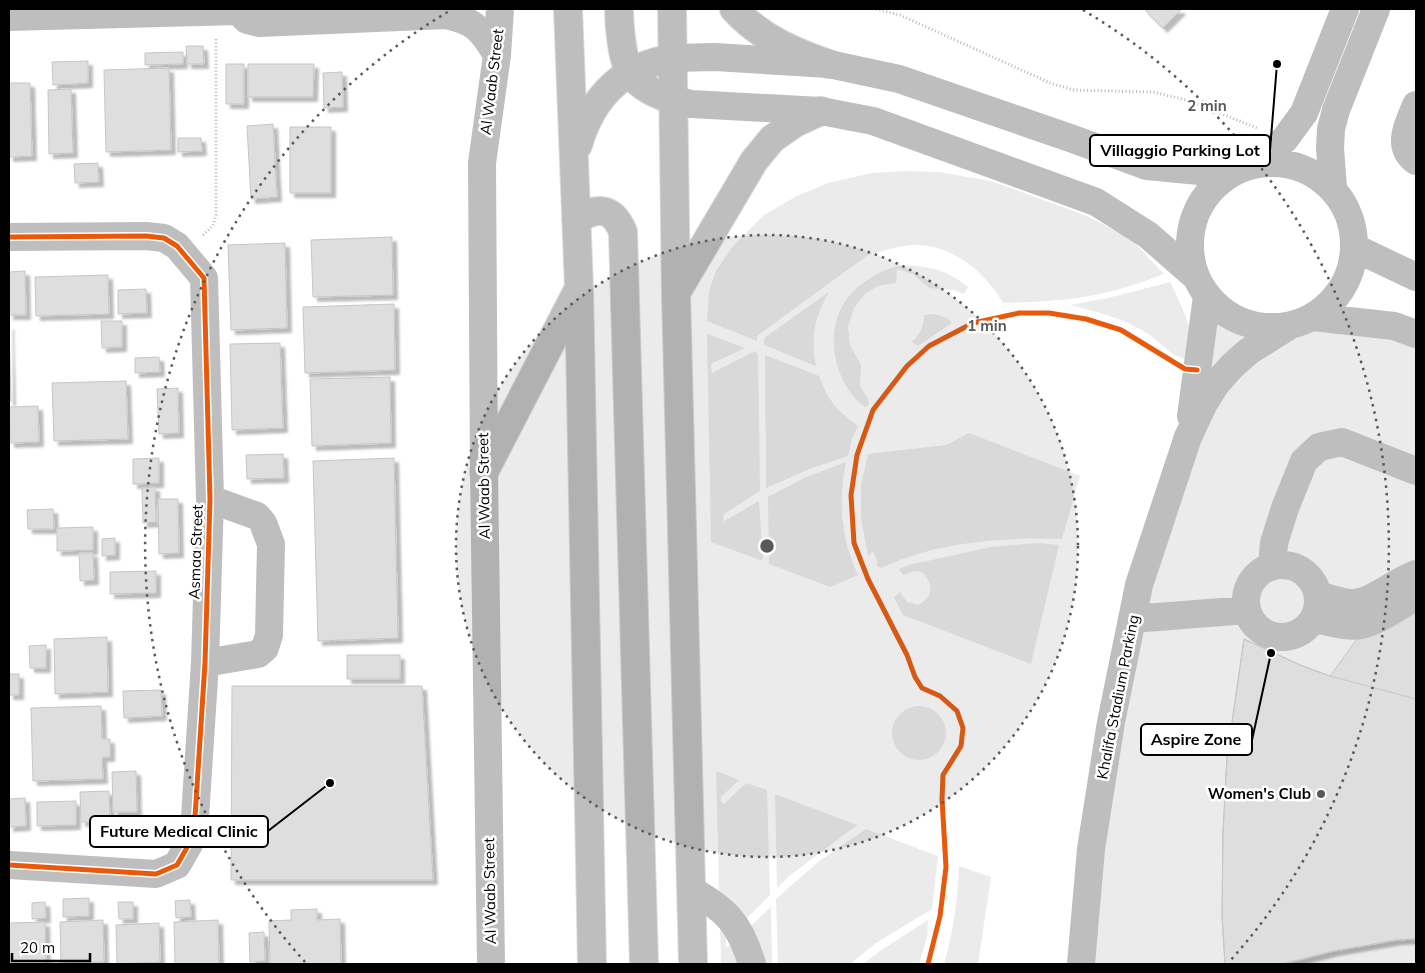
<svg xmlns="http://www.w3.org/2000/svg" width="1425" height="973" font-family="Mulish,sans-serif">
<defs>
<filter id="shadow"><feDropShadow dx="4.5" dy="4.5" stdDeviation="1" flood-color="#0004"/></filter>
</defs>
<rect width="100%" height="100%" fill="#fff"/>
<path fill="#ebebeb" d="M904,171L939,172L991,181L1087,216L1131,239L1164,274C1140,283 1114,292 1089,296C1061,301 1032,302 1003,303C985,272 951,243 913,245C897,246 883,251 868,255L757,336V341L707,321L709,291L716,271L733,246L764,215L795,197L828,183L872,173Z
M899,266C926,265 946,269 968,287L964,294L955,290L929,288L913,274L897,269L896,283L878,286L865,294L854,308L848,327L850,345L861,365L860,386L868,399L869,405L865,407C836,386 824,337 843,305C854,286 877,271 899,266Z
M1170,282C1182,306 1195,332 1192,359C1173,360 1164,345 1150,335C1126,319 1098,312 1070,305L1108,298Z
M829,292C815,315 810,339 816,366L764,345V338Z
M1207,296L1227,315L1252,326L1271,328L1313,317L1416,334V964H1081L1091,849L1165,508Z
M935,314L947,318L952,323L918,346L912,342C920,334 924,327 924,315Z
M707,334L745,348L711,364L712,373L755,351L758,354L760,491L724,514L723,521L726,520L759,501L763,561L711,542Z
M765,355L819,376C828,400 837,411 858,426L852,439L848,456L812,468L766,488Z
M969,433L1080,476L1062,539C1002,537 936,542 881,568L877,566V560L873,552L868,556L861,518V485L868,454L946,445Z
M846,462C838,501 841,539 858,575L830,587L769,564L768,497L804,478Z
M1038,543L1059,545L1031,664L903,615L894,597L900,592L907,602L918,605C934,597 934,584 922,572L914,571L903,575L899,569L909,565L991,547Z
M892 733a27 27 0 1 1 54 0a27 27 0 1 1-54 0Z
M716,771L739,780L721,797V801L724,804L746,783L767,790L770,895L726,939V947H728L771,907L772,964H721Z
M775,794L857,825L788,877L777,888Z
M866,829L938,856L932,909L876,943L850,964H778L776,899L818,862Z
M959,866L991,877L978,964H944C953,933 958,899 959,866Z
M928,920L927,937L919,964H863L880,951Z"/>
<path fill="#dedede" stroke="#c6c6c6" filter="url(#shadow)" d="M1144,9H1180L1181,10L1163,28Z
M186,46H203L204,64H187Z
M183,52V64L145,65V53Z
M88,61V83L53,85L52,62Z
M226,64H244V104H226Z
M248,64H314L313,97H248Z
M169,68L171,150L106,152L104,70Z
M342,72L343,107L324,108L323,73Z
M9,83H30L32,156L9,157Z
M71,89L73,153L49,154L48,90Z
M273,124L277,197L251,199L247,126Z
M290,127H331V193H290Z
M178,138H201L202,151L178,152Z
M98,163L99,182L75,183L74,164Z
M392,237L393,295L313,297L311,240Z
M285,243L287,328L231,330L228,245Z
M25,271L26,315H9V272Z
M108,275L109,314L36,316L35,277Z
M146,289L147,313L118,314V290Z
M394,304L395,370L305,373L303,307Z
M101,321H122V347L102,348Z
M9,325L11,401H9Z
M280,343L283,428L232,430L230,344Z
M159,357L160,372L135,373V358Z
M390,377L391,443L312,446L310,379Z
M126,381L128,439L54,441L52,383Z
M178,388L179,433L159,434L157,389Z
M38,406L39,442L10,443L9,407Z
M283,454L284,478L247,479L246,455Z
M159,458V483L133,484V459Z
M394,458L398,638L318,641L313,461Z
M155,487L156,522L143,523L142,488Z
M158,499H178L179,553L159,554Z
M53,509L54,529H28L27,510Z
M93,527V550L57,551V528Z
M115,538V555L102,556V539Z
M79,553H93L94,580L80,581Z
M156,571V593L110,594V572Z
M1416,605V939L1397,940L1334,951L1283,964H1225L1222,916L1223,831L1227,757L1244,639L1300,665L1330,676L1357,639Z
M107,637L108,692L55,694L54,639Z
M1244,639L1300,665L1330,676L1416,699V939L1397,940L1334,951L1283,964H1225L1222,916L1223,831L1227,757Z
M46,645V668H30L29,646Z
M347,655H400V679H347Z
M9,674H19V695H9Z
M232,686H422L433,880H231Z
M161,690L162,716L124,718L123,691Z
M101,706L102,739H110V757H102L103,779L33,781L31,708Z
M136,771L137,812H113L112,772Z
M109,791L110,821L81,822L80,792Z
M25,798L26,826L9,827V799Z
M76,801V825L37,826V802Z
M89,898V916L63,917V899Z
M190,900L191,917L176,918L175,901Z
M45,902L46,918L32,919V903Z
M118,902H133V919H119Z
M317,909V920L340,919L341,964H270L269,921L291,920V910Z
M103,920L104,962L61,963L60,922Z
M218,920L219,964H175L174,922Z
M45,922L46,964H9V923Z
M159,923L160,962L117,964L116,925Z
M264,932L265,961L250,962L249,933Z"/>
<g fill="none" stroke-linecap="round" stroke-linejoin="round">
<defs>
<path id="major" d="M568,9L579,288L592,964
M619,9C619,25 622,61 631,74C641,88 658,95 673,100
M672,9L676,293L693,964
M734,9C759,37 794,52 829,64
M578,145C592,97 623,65 674,58
M576,220C597,206 613,207 623,232L644,964
M676,293L754,161L772,139L795,123L821,111
M484,472L577,292"/>
</defs>
<use href="#major" stroke="#dbdbdb" stroke-width="30"/>
<path stroke="#b9b9b9" stroke-width="3" stroke-dasharray="1 2.5" stroke-linecap="butt" d="M876,9L900,15L1050,83L1074,90L1153,92L1190,101L1257,128
M203,235L213,226L216,215V39"/>
<path stroke="#bebebe" stroke-width="28" d="M238,11L247,20L259,23L446,15C475,21 482,30 497,55
M9,17L238,11
M674,58L715,57L829,64L899,79L1073,139L1147,166L1230,174
M673,100L691,104L821,111L873,121L1096,202L1148,235L1196,277
M1416,105C1409,123 1395,146 1416,161
M1190 245a82 82 0 1 1 164 0a82 82 0 1 1-164 0Z
M1259,163L1285,139L1304,113L1345,9
M1333,188L1330,148L1331,129L1336,110L1376,9
M9,237L146,236L164,238L177,246L204,278L210,499L205,663L195,817L189,844L177,865L156,874L9,865
M1355,248L1416,277
M1313,317L1394,326L1416,334
M1191,416L1207,296
M1246 601a36 36 0 1 1 72 0a36 36 0 1 1-72 0Z
M1272,566L1274,543L1285,508L1304,461L1319,447L1342,442L1416,471
M1318,595C1329,598 1341,603 1352,603C1372,603 1396,581 1416,574
M1132,619L1247,610
M1314,619C1328,621 1346,628 1360,625C1380,621 1398,606 1416,597
M205,663L258,654L265,648L269,635L271,544L263,523L257,516L210,499
M691,890C727,910 740,924 752,964
M491,964L484,472L482,163L497,55L500,9
M1081,964L1091,849L1111,722L1139,585L1188,437L1204,403L1216,384L1232,366L1249,351L1289,326"/>
<use href="#major" stroke="#bebebe" stroke-width="28"/>
<defs>
<path id="cycleway" d="M9,237L146,236L164,238L177,246L204,278L210,499L205,663L195,817L189,844L177,865L156,874L9,865
M928,964L940,916L946,867L942,799L943,775L961,746L963,728L957,711L940,696L922,688L915,677L907,655L868,579L854,543L851,495L857,455L873,410L907,366L929,346L973,323L1019,313H1049L1086,319L1121,330L1185,369L1197,370"/>
</defs>
<use href="#cycleway" stroke="#fff" stroke-width="8"/>
<use href="#cycleway" stroke="#e8590c" stroke-width="5"/>
</g>
<circle cx="767" cy="546" r="311" fill="#595959" fill-opacity=".12"/>
<g fill="none" stroke="#595959" stroke-width="2.5" stroke-dasharray="2.5 5">
<circle cx="767" cy="546" r="311"/>
<path d="M305 962A622 622 0 0 1 451 10M1083 10A622 622 0 0 1 1229 962"/>
</g>
<circle fill="#595959" stroke="#fff" stroke-width="2" cx="1321" cy="794" r="5"/>
<g text-anchor="middle" stroke-width="5" stroke-linejoin="round" paint-order="stroke">
<g font-size="15" fill="#000" stroke="#fff">
<text transform="translate(492 82) rotate(-83)" y="5">Al Waab Street</text>
<text transform="translate(484 486) rotate(-91)" y="5">Al Waab Street</text>
<text transform="translate(196 552) rotate(-88)" y="5">Asmaa Street</text>
<text transform="translate(1118 697) rotate(-79)" y="5">Khalifa Stadium Parking</text>
<text transform="translate(490 891) rotate(-91)" y="5">Al Waab Street</text>
</g>
<g font-size="15" font-weight="bold" fill="#000" stroke="#fff" text-anchor="end">
<text x="1311" y="799">Women's Club</text>
</g>
</g>
<circle cx="767" cy="546" r="8" fill="#595959" stroke="#fff" stroke-width="2.5"/>
<g font-size="15" text-anchor="middle" font-weight="bold" fill="#595959" stroke="#fff" stroke-width="5" stroke-linejoin="round" paint-order="stroke">
<text x="1207" y="111">2 min</text>
<text x="987" y="331">1 min</text>
</g>
<path fill="none" stroke="#000" stroke-width="2" d="M1277 64L1270 150M1271 653L1252 740M330 783L268 831"/>
<g fill="#000" stroke="#fff" stroke-width="2">
<circle cx="1277" cy="64" r="5"/>
<circle cx="1271" cy="653" r="5"/>
<circle cx="330" cy="783" r="5"/>
</g>
<g fill="#fff" stroke="#000" stroke-width="2">
<rect x="1090" y="135" width="180" height="31" rx="5"/>
<rect x="1141" y="724" width="111" height="31" rx="5"/>
<rect x="90" y="816" width="178" height="31" rx="5"/>
</g>
<g font-size="16" text-anchor="middle" font-weight="bold" fill="#000">
<text x="1180" y="156">Villaggio Parking Lot</text>
<text x="1196" y="745">Aspire Zone</text>
<text x="179" y="837">Future Medical Clinic</text>
</g>
<rect width="1425" height="973" fill="none" stroke="#000000" stroke-width="20"/>
<path d="M12 953v8h78v-8" fill="none" stroke="#000000" stroke-width="2.5"/>
<text x="20" y="953" font-size="15" fill="#000000" stroke="#ffffff" stroke-width="4" paint-order="stroke">20 m</text>
</svg>
